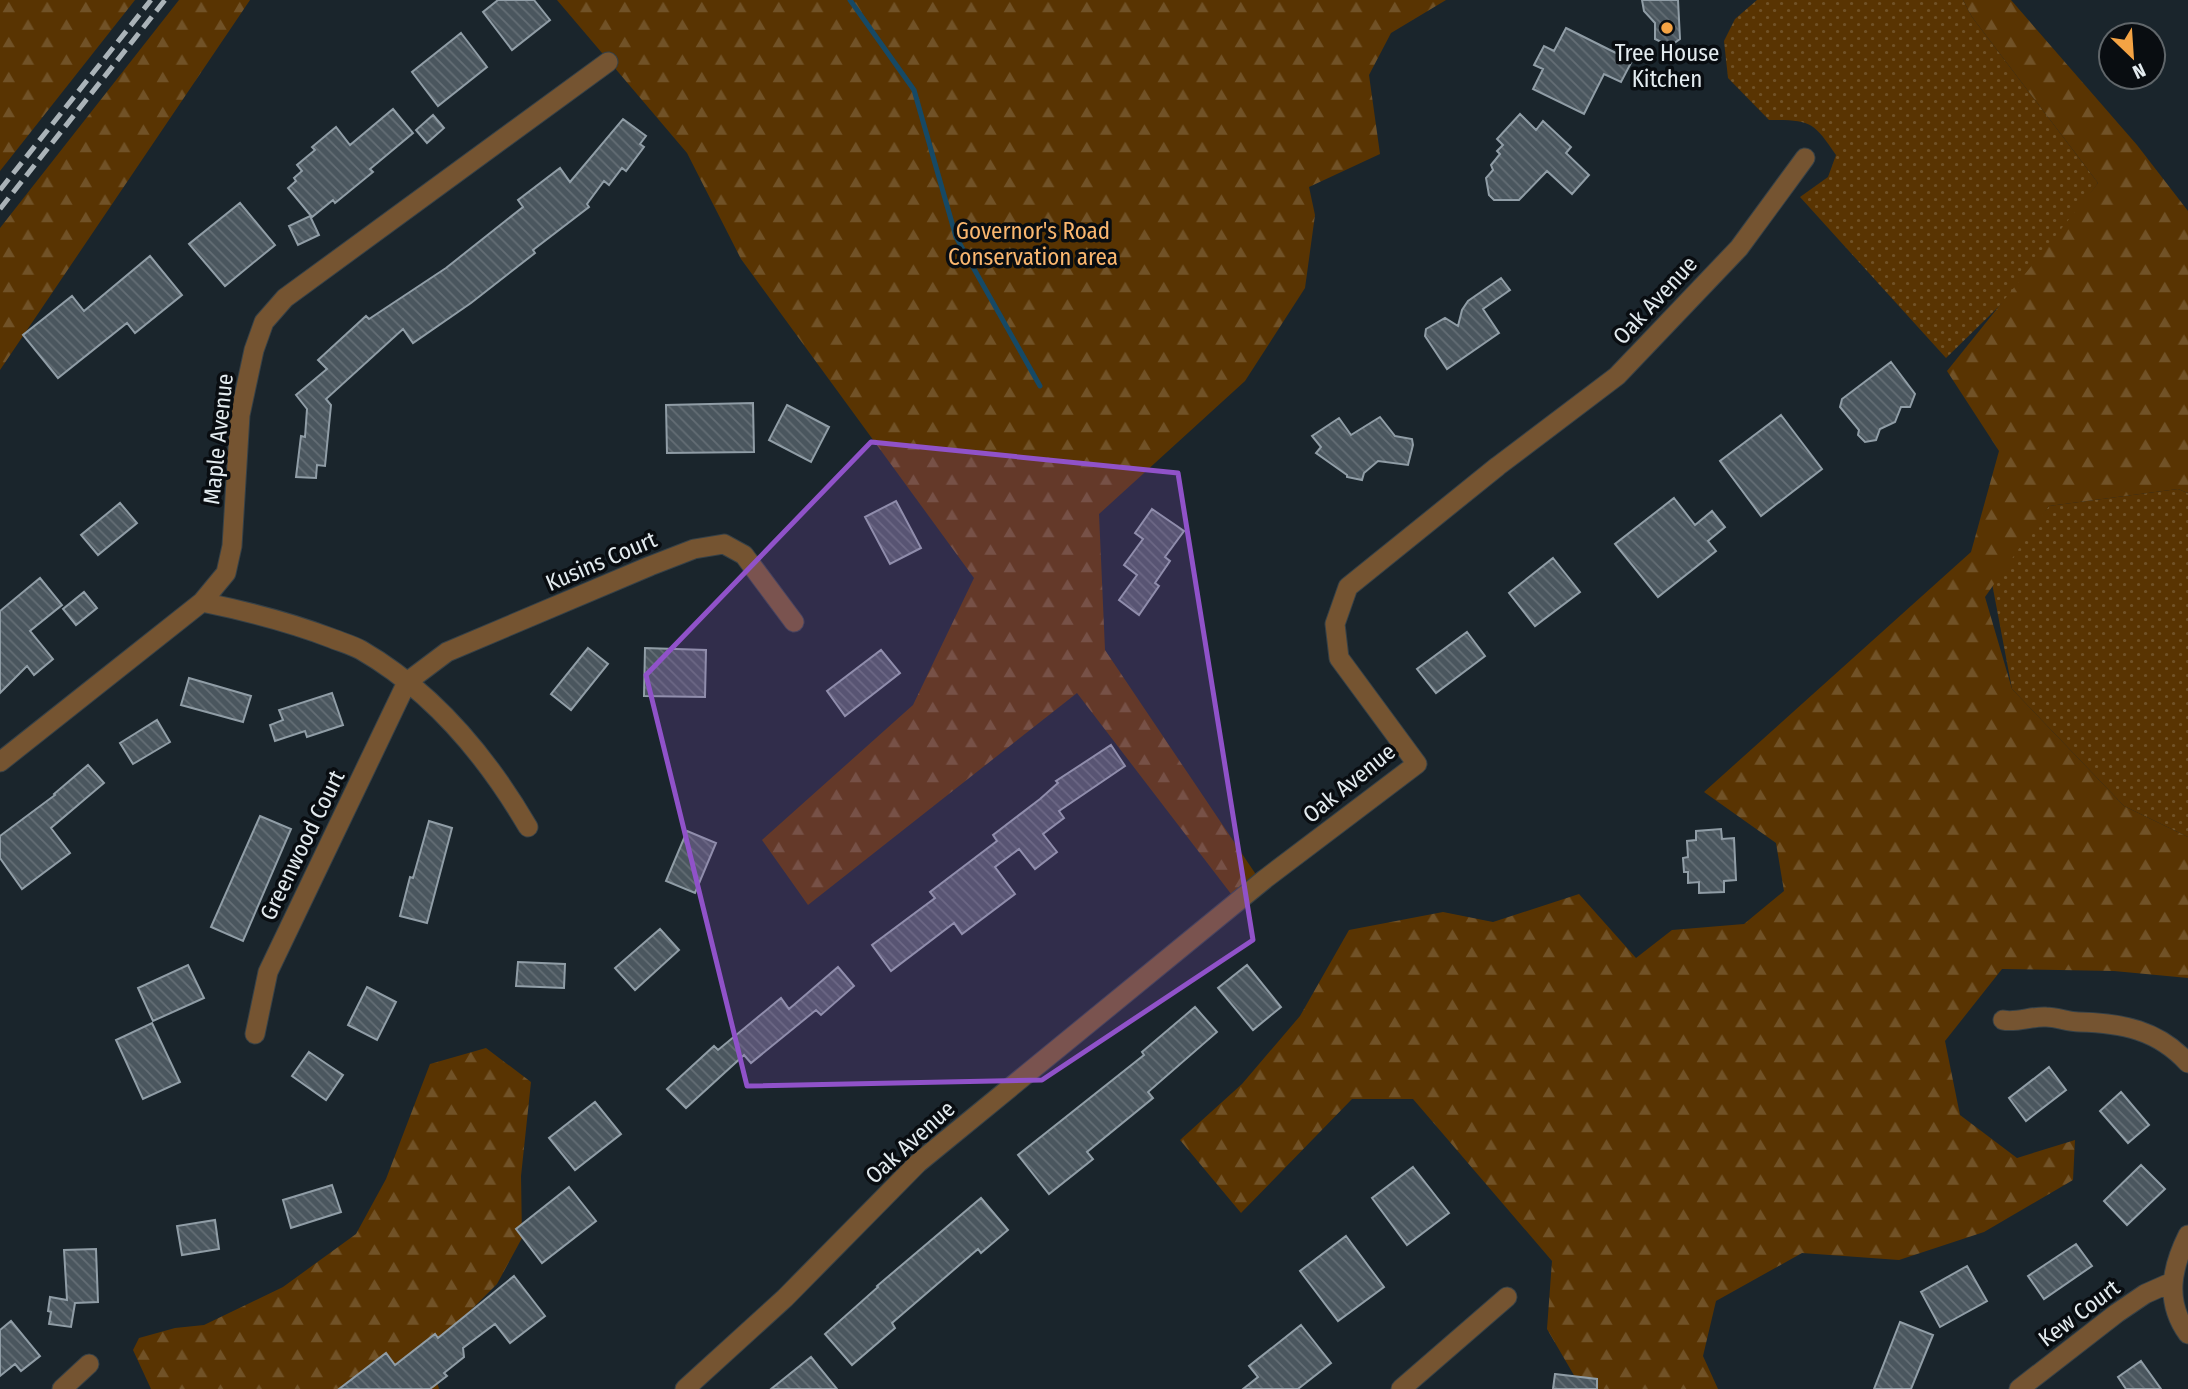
<svg xmlns="http://www.w3.org/2000/svg" width="2188" height="1389" font-family="'Fira Sans Condensed',sans-serif">
<defs>
<pattern id="grass-dots" width="8" height="8" patternUnits="userSpaceOnUse" patternTransform="scale(1.75)"><rect width="8" height="8" fill="#593402"/><path d="M2 2h.1M6 6h.1" fill="none" stroke="#715227" stroke-width="1.8" stroke-linecap="round"/></pattern>
<pattern id="forest-firs" width="22" height="20" patternUnits="userSpaceOnUse" patternTransform="scale(1.75)"><rect width="22" height="20" fill="#593402"/><path d="M5 1l3.5 6h-7zM16 11l3.5 6h-7z" fill="#715227"/></pattern>
<pattern id="building-back-hatch" width="6" height="6" patternUnits="userSpaceOnUse" patternTransform="scale(1.75)"><rect width="6" height="6" fill="#4a565e"/><path d="M-1 5l2 2M0 0l6 6M5-1l2 2" fill="none" stroke="#646e75"/></pattern>
</defs>
<rect width="100%" height="100%" fill="#1a252c"/>
<path fill="url(#grass-dots)" d="M1757,0H1963L1972,17L2098,183L2026,280L1946,358L1800,197L1828,177L1836,155C1813,121 1810,120 1769,120L1728,78L1724,41L1735,19Z
M2178,489L2188,493V837L2124,806L2012,689L1991,578L2049,506Z"/>
<path fill="url(#forest-firs)" d="M0,0H135L0,171Z
M179,0H250L0,370V228Z
M557,0H1446L1391,33L1369,75L1380,154L1309,187L1315,215L1305,288L1245,381L1099,514L1105,650L1261,882L1238,903L1077,693L808,905L762,840L913,705L974,578L741,259L687,153Z
M1963,0H2011L2137,145L2188,211V493L2178,489L2049,506L1985,597L2012,689L2124,806L2188,837V978L2114,971L2002,969L1945,1041L1960,1115L2017,1158L2075,1140L2073,1180L1984,1232L1899,1260L1802,1253L1716,1301L1703,1356L1718,1389H1582L1547,1329L1552,1261L1413,1099H1352L1241,1213L1180,1140L1242,1084L1300,1016L1349,930L1443,912L1493,922L1579,894L1636,958L1672,930L1744,924L1784,891L1776,843L1704,792L1971,552L1999,451L1947,371L2098,183L1972,17Z
M486,1048L531,1082L521,1176L522,1238L497,1284L429,1352L439,1389H151L133,1350L139,1338L175,1328L204,1325L283,1287L356,1234L386,1179L430,1064Z"/>
<g fill="none" stroke-linecap="round" stroke-linejoin="round">
<path stroke="#164965" stroke-width="5" d="M850,0L914,90L956,237L1040,386"/>
</g>
<path fill="url(#building-back-hatch)" stroke="#909da6" stroke-width="2" d="M498,0H534L550,20L512,50L483,12Z
M1642,0H1678L1680,39L1670,46L1655,39V23L1644,11Z
M1566,28L1632,61L1621,82L1604,74L1584,114L1533,89L1543,69L1534,65L1544,46L1554,51Z
M461,33L487,67L438,106L412,72Z
M393,109L413,133L370,169L373,172L335,203L333,200L312,217L288,188L296,181L294,178L302,171L297,165L315,150L312,147L336,127L350,145Z
M1520,114L1536,130L1543,121L1571,147L1566,153L1589,175L1572,194L1547,171L1519,200H1494L1489,195L1486,178L1493,170L1491,165L1500,154L1497,151L1503,145L1497,139Z
M433,115L444,128L427,143L416,130Z
M623,119L646,136L640,144L644,147L626,171L622,168L609,185L604,181L587,204L589,207L533,250L535,253L471,303L413,343L403,329L326,399L331,405L325,466L317,465L316,478L296,477L301,436L305,437L307,409L296,395L327,369L318,360L366,316L369,319L446,268L523,207L518,200L560,168L570,182Z
M240,203L275,245L225,286L189,244Z
M310,216L319,235L298,245L289,226Z
M150,256L182,295L135,333L127,323L58,378L23,335L72,296L84,311Z
M1501,278L1510,290L1483,309L1499,333L1447,369L1425,336L1426,329L1445,318L1458,326L1462,310L1468,301Z
M1891,362L1915,394L1910,407H1901L1895,422L1880,429L1876,440L1865,442L1858,435L1859,430L1840,407L1842,399Z
M753,403L754,452L667,453L666,405Z
M787,405L829,427L811,462L769,440Z
M1781,415L1822,469L1761,516L1720,461Z
M1380,417L1395,436L1412,439L1413,445L1408,465L1378,461L1364,473L1362,480L1347,477V475L1316,453L1321,447L1312,436L1339,418L1351,435Z
M1674,498L1695,525L1712,511L1725,527L1708,541L1716,551L1658,597L1615,544Z
M896,501L921,548L890,564L865,517Z
M120,503L137,523L98,555L81,535Z
M1152,509L1184,531L1165,557L1170,561L1155,583L1159,586L1139,615L1119,600L1137,575L1124,565L1143,539L1135,533Z
M1553,558L1580,592L1535,626L1509,593Z
M40,578L62,605L30,631L53,659L34,675L27,666L0,693V611Z
M84,592L97,608L76,625L63,609Z
M1467,632L1485,656L1436,693L1417,669Z
M588,648L608,664L571,710L551,694Z
M645,648L706,650L705,697L644,696Z
M881,650L900,673L845,716L827,691Z
M189,678L251,696L243,722L181,705Z
M332,693L343,725L307,737L305,731L275,741L270,725L283,720L279,710Z
M157,720L170,742L133,764L120,743Z
M1111,745L1125,766L1059,811L1064,818L1043,834L1057,852L1035,869L1019,849L995,867L1015,894L962,934L954,923L891,971L872,945L935,898L930,892L997,841L993,835L1040,799L1058,783L1056,781Z
M88,765L104,783L51,828L70,853L22,889L0,858V836L55,795L54,794Z
M260,816L291,829L243,941L211,927Z
M429,821L452,828L427,923L400,916L410,877L413,878Z
M1721,829L1722,839L1734,838L1736,880L1724,881V892L1699,893V882L1688,883V872H1684L1683,858L1688,857L1687,841L1696,840V831Z
M687,831L716,843L695,893L666,881Z
M660,929L679,950L635,990L615,968Z
M518,962L565,964L564,988L516,986Z
M188,965L204,998L153,1021L138,988Z
M1247,965L1281,1007L1253,1030L1218,988Z
M838,967L854,986L821,1015L816,1010L751,1063L744,1055L686,1108L667,1089L714,1046L718,1050L781,998L789,1009Z
M367,987L396,1002L377,1040L348,1025Z
M1195,1007L1217,1032L1148,1092L1153,1098L1087,1152L1093,1159L1049,1194L1018,1155L1144,1055L1142,1052Z
M152,1023L180,1082L143,1099L116,1040Z
M309,1052L343,1075L326,1100L292,1076Z
M2049,1067L2066,1090L2026,1121L2009,1098Z
M2121,1092L2149,1125L2128,1143L2100,1111Z
M595,1102L621,1134L575,1170L549,1138Z
M2141,1165L2165,1189L2127,1225L2104,1201Z
M1413,1167L1449,1213L1407,1245L1372,1198Z
M332,1185L341,1212L291,1228L283,1200Z
M569,1187L596,1221L542,1263L516,1229Z
M981,1198L1008,1230L981,1253L978,1249L892,1323L895,1328L852,1365L825,1334L878,1287L877,1286Z
M215,1220L219,1249L182,1255L177,1226Z
M1346,1236L1384,1287L1338,1321L1300,1271Z
M2076,1244L2092,1266L2044,1299L2028,1276Z
M96,1249L98,1302L75,1303L71,1327L49,1324L51,1312L48,1311L50,1297L67,1300L64,1250Z
M1967,1266L1987,1301L1940,1327L1921,1292Z
M514,1276L545,1316L510,1343L495,1324L463,1348L464,1357L444,1373L447,1376L430,1389H339L386,1353L395,1365L435,1334L438,1338Z
M11,1321L40,1356L21,1371L15,1364L0,1376V1330Z
M1900,1322L1933,1335L1911,1389H1874Z
M1301,1325L1331,1363L1298,1389H1243L1258,1377L1249,1366Z
M811,1357L837,1389H771Z
M2141,1361L2161,1389H2126L2118,1377Z
M1555,1374L1597,1379V1389H1553Z"/>
<g fill="none" stroke-linecap="round" stroke-linejoin="round">
<defs>
<path id="minor" d="M202,602C246,611 289,622 331,638C341,642 352,645 361,650C432,691 487,757 528,827
M0,762L202,602L226,573L232,546L240,415L254,350L264,322L285,298L608,62
M2003,1020C2016,1023 2032,1016 2046,1017C2057,1017 2068,1022 2079,1022C2122,1023 2158,1030 2188,1063
M255,1034L268,972L407,682L447,652L650,566L694,549L724,544L744,555L794,622
M2188,1235C2172,1267 2164,1301 2188,1334
M62,1389L89,1364
M685,1389L785,1298L918,1163L1265,879L1417,764L1339,658L1335,624L1348,587L1498,466L1617,376L1739,248L1805,158
M1401,1389L1507,1297
M2019,1389L2117,1313L2145,1294L2172,1282"/>
</defs>
<use href="#minor" stroke="#364147" stroke-width="21"/>
<use href="#minor" stroke="#755431" stroke-width="19"/>
<path stroke="#aab3b8" stroke-width="5" stroke-dasharray="14 7" stroke-linecap="butt" d="M0,190L151,0
M0,209L165,0"/>
</g>
<path fill="#9052c9" fill-opacity="0.2" stroke="#9052c9" stroke-width="5" stroke-linejoin="round" d="M871,442L1178,473L1253,940L1042,1080L747,1086L646,675Z"/>
<circle fill="#f4a344" stroke="#090d11" stroke-width="2.5" cx="1667" cy="28" r="7"/>
<g text-anchor="middle" stroke-width="7" stroke-linejoin="round" paint-order="stroke">
<g font-size="23" fill="#e3ebef" stroke="#090d11">
<text x="1667" y="61">Tree House<tspan x="1667" dy="26">Kitchen</tspan></text>
</g>
<g font-size="23" fill="#fab76f" stroke="#090d11">
<text x="1033" y="239">Governor's Road<tspan x="1033" dy="26">Conservation area</tspan></text>
</g>
<g font-size="23" fill="#e3ebef" stroke="#090d11">
<text transform="translate(1655 300) rotate(-47)" y="8">Oak Avenue</text>
<text transform="translate(218 439) rotate(-84)" y="8">Maple Avenue</text>
<text transform="translate(601 561) rotate(-23)" y="8">Kusins Court</text>
<text transform="translate(1349 783) rotate(-39)" y="8">Oak Avenue</text>
<text transform="translate(302 845) rotate(-64)" y="8">Greenwood Court</text>
<text transform="translate(910 1142) rotate(-42)" y="8">Oak Avenue</text>
<text transform="translate(2079 1313) rotate(-37)" y="8">Kew Court</text>
</g>
</g>
<g transform="translate(2132 56) rotate(155)"><circle r="33" fill="#090d11" stroke="#60666a" stroke-width="2"/>
<path d="M0-5L12 26L0 18L-12 26Z" fill="#f4a344"/>
<text y="-10" font-size="19" font-weight="bold" text-anchor="middle" fill="#e3ebef">N</text>
</g>
</svg>
